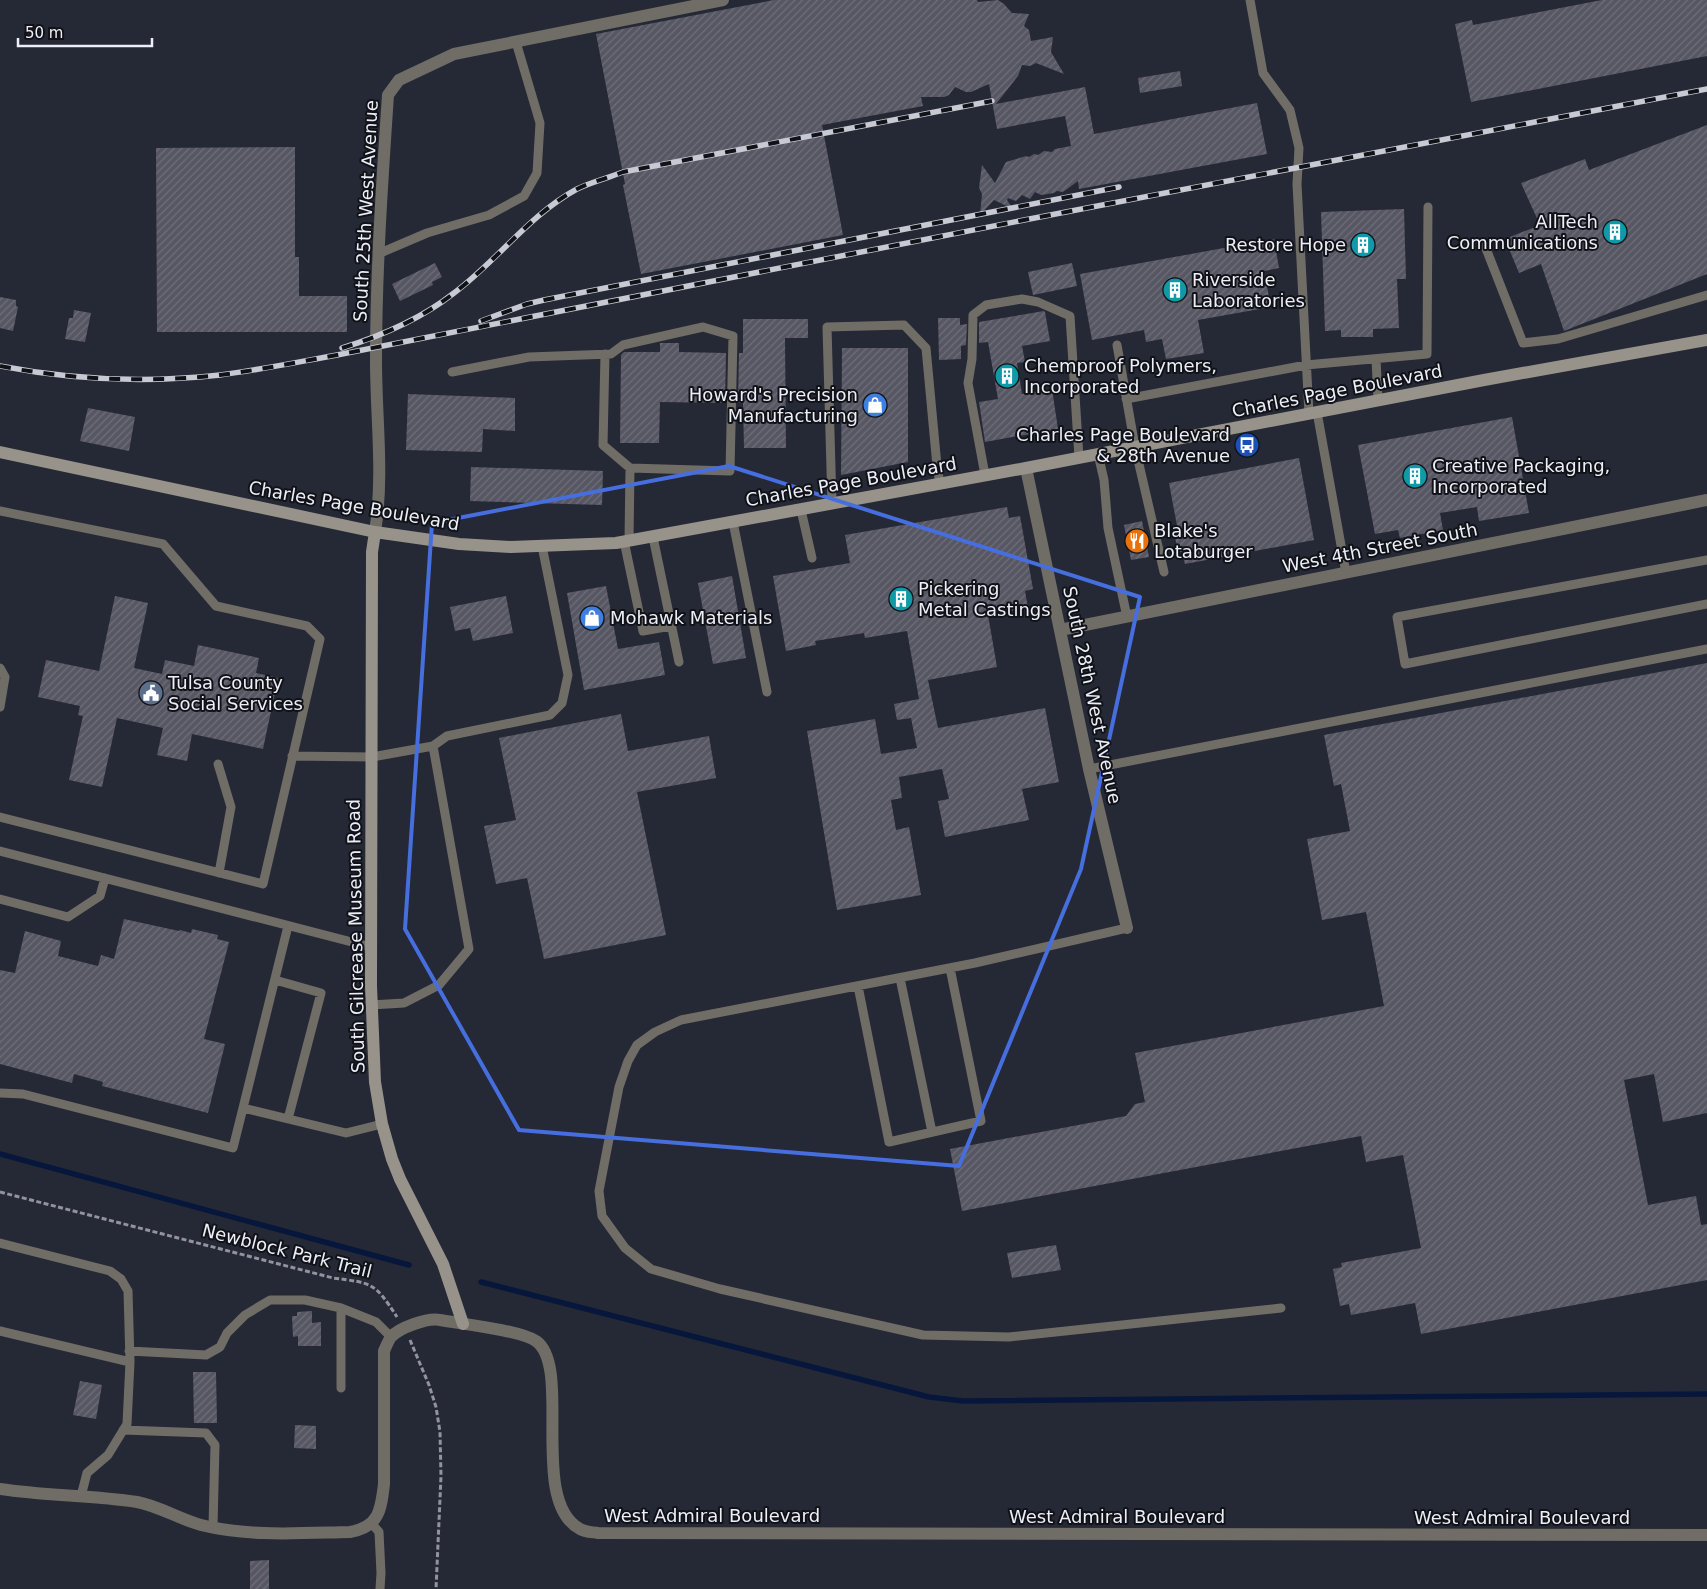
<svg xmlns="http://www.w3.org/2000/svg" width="1707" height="1589" font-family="'DejaVu Sans',sans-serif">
<defs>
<pattern id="building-hatch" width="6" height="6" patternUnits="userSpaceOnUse" patternTransform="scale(1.25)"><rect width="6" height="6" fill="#575663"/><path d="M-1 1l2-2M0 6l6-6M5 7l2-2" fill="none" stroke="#6f6f7a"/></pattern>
</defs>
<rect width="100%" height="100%" fill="#252935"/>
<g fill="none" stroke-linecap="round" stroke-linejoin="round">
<path stroke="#07173c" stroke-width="5.5" d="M0,1154L409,1265
M481,1282L929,1397L963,1401L1707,1394"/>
</g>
<path fill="url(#building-hatch)" d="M774,0H977L978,2L998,0L1004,4L1012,13L1029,14L1024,26L1029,30L1031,41L1053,37L1051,52L1064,74L1036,63L1030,66L1022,65L1018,76L996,104L1085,87L1094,134L1257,103L1267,154L1079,189L1078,181L1063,192L1057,191L1054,193L1041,195L1035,192L1030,199L1022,195L1016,201L1008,198L1007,200L1013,209L994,200L980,215L982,194L979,188L982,165L995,183L1006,162L1026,156L1029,157L1034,154L1038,155L1044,151L1052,152L1055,149L1071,146L1065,116L997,129L989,84L971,92H966L955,87L949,95L944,97H921L923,106L822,125L843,235L641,274L623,185L625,184L596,34Z
M1602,0H1707V56L1471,102L1455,24L1472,20L1473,25Z
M1180,71L1182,86L1140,93L1138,78Z
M1707,125V274L1564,331L1541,264L1519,273L1505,239L1540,225L1521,183L1585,159L1589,170Z
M295,147V257H299V296H347V332H157L156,148Z
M1404,209L1406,279H1397L1399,328L1373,329V337H1341V330L1325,331L1321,212Z
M1274,239L1279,268L1264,271L1271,307L1198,320L1204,353L1166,359L1162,339L1146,342L1144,330L1092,340L1080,274Z
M435,263L442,277L432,282L433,285L400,301L392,284Z
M1072,263L1077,286L1033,295L1028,272Z
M0,297L16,300V306L18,307L13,331L0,328Z
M74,310L91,313L85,342L65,339L69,318H73Z
M1044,311L1045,312L1050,341L1022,346L1025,362L1017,363L1022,394L1052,389L1058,429L985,442L979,402L998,399L988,342L979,343V322Z
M938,318H960V325L967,324L966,345L961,346V359L939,360Z
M743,319H808V338H785L786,448H744L743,403H738L739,353H743Z
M660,343H679V352L726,353L725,403L660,402L659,443H620L621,355L624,352H660Z
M842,348H908V462L841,475Z
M408,394L515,398V431L483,429L482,452L406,450Z
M88,408L135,417L129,451L80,441Z
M1512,417L1529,513L1479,521L1477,507L1440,513L1443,530L1400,538L1398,530L1375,534L1358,445Z
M1299,458L1314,540L1185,564L1182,552H1178L1174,532L1178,531L1169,483Z
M471,467L603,471L602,505L470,501Z
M1007,507L1009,518L1020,516L1033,589L1025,591L1028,608L988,615L997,667L928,680L938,728L1045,708L1059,782L1022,789L1029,820L945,837L938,801L949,799L942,769L899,777L902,798L891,800L896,830L909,827L921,895L837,910L807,731L875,719L881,754L917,748L911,718L897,720L894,704L919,699L907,631L865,638L864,633L815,641L816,645L786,651L773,576L850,563L845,535Z
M1142,521L1149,557L1131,560L1124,525Z
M732,576L746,658L713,664L698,583Z
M606,586L618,649L659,642L665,675L584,690L567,593Z
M115,596L148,603L134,668L162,674L165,660L194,666L198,645L259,658L256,673L278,678L263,749L192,734L187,761L157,755L163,728L117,718L102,787L69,780L83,716L78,715L80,706L38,697L46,660L99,671Z
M506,596L513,633L473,641L470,628L455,631L450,607Z
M1707,663V1113L1663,1122L1654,1074L1624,1080L1648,1205L1696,1196L1701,1225L1707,1224V1280L1421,1334L1415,1303L1351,1315L1349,1304L1340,1306L1333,1269L1342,1267L1341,1263L1421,1248L1403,1155L1366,1162L1361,1136L962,1211L950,1149L1126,1116L1135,1104L1145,1102L1135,1053L1384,1006L1366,912L1322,920L1307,839L1350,831L1341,784L1334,786L1324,735Z
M621,714L628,751L709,736L716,778L637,792L666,935L544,959L527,878L496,884L484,826L516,820L499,738Z
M124,919L179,931L180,930L191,933L192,929L218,935L217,939L229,942L204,1039L225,1044L208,1113L102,1086L103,1082L74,1074L72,1083L0,1064V970L15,973L25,931L61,941L58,956L98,966L101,955L114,959Z
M1056,1245L1061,1270L1012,1278L1007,1253Z
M312,1311V1323L321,1322V1346H298V1336L293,1337L292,1316H297V1312Z
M193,1372H216L217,1423H194Z
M80,1381L102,1385L96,1419L73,1415Z
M295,1425L316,1426V1449L294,1448Z
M269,1560V1589H250V1561Z"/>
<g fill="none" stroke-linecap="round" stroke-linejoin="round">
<path stroke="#91949e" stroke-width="3" stroke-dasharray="5 2.5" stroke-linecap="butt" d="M0,1192L333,1278C373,1283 375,1283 397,1317
M410,1340L429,1385L436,1407L440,1432L441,1476L436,1589"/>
<path stroke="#706d67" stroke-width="9" d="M1250,0L1263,73L1290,110L1299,148L1297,184L1309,414
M1485,246L1523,343L1558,339L1707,295
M378,254L427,233L489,215L524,196L537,173L540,123L516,42
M1117,345L1135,447L1164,572
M605,354L603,445L630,468
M1376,359L1378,400
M452,372L529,357L611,354L623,345L703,327L733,336L730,471L630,468L629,541
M1126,399L1306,365L1427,354L1428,207
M1317,412L1346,573
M1098,454L1104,480L1108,528L1127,617
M985,475L968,383L972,359L973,315L986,305L1022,299L1038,302L1070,316L1079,458
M832,504L827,327L904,325L926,348L937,466L940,484
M801,510L812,558
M0,511L163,544L216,606L307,626L320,639L263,884L0,817
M733,522L767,692
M653,537L679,662
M624,541L643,631L671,626
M1707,560L1397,617L1405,664L1707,604
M0,668L5,677L0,707
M433,746L447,736L550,715L562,703L568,675L542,546
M292,756L372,757L433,746L469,949L439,985L404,1003L371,1005
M218,764L231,807L219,873
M1089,769L1707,649
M0,851L371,947
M0,899L68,917L100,896L105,878
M288,926L243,1108L346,1133L382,1124
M1127,928L975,963L681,1020L655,1032L637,1045L628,1061L619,1087L599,1191L602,1216L625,1248L651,1269L720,1289L923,1335L1009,1337L1281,1308
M900,978L932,1132
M275,980L321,993L288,1119
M858,986L889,1142L981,1121L950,968
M0,1093L23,1094L233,1148L243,1108
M0,1243L110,1271L121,1279L128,1291L130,1362L127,1424L108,1455L87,1473L81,1496
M341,1308V1388
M0,1331L130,1362
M129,1351L206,1355L220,1347L227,1333L245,1315L270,1300H305L341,1308L376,1322L391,1337
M123,1430L206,1433L215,1445L213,1527
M372,1524L379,1532L381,1573L380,1589"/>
<path stroke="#706d67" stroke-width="12" d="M1026,468L1089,769L1127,928
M375,532C384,475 376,418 376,361C376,272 382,184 388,95L399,80L454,54L723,0
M1060,630L1707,500
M0,1489C45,1496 91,1495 137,1502C159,1506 179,1519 201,1525C249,1537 301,1533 350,1532C379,1527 381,1510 384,1484V1351C386,1347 388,1341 391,1337C399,1328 428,1317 440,1320C462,1324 519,1330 536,1341C573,1367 528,1501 580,1529C585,1532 592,1532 598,1533L1707,1535"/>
<path stroke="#98938a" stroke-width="12" d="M0,452L375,532L459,544L511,547L616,543L1026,468L1484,380L1707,340
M375,532L372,552L371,986L375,1082L382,1124L392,1159L400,1179L443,1264L463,1324"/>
<defs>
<path id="rail" d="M481,321L527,304L544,300L1119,187
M342,348C381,336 421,319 454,293C497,261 529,215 577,189C591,182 608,178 623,172L992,101
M0,366C72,380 147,383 220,375C259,370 298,362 337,355L1019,221L1707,89"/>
</defs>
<use href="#rail" stroke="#c7cad3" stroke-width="5.5"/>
<use href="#rail" stroke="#101217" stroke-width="4" stroke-dasharray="11" stroke-linecap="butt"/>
</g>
<path fill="none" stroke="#466ede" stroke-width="4" stroke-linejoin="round" d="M729,466L1140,597L1081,869L959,1166L519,1130L405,929L432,523Z"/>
<defs>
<symbol id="building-disc" viewBox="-11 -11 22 22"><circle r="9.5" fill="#0f9aa8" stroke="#101217"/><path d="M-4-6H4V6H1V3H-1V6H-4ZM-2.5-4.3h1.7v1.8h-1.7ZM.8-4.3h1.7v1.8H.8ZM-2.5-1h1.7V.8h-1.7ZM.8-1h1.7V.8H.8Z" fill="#fff"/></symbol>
<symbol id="shop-disc" viewBox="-11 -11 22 22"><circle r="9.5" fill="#3f7fe0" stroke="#101217"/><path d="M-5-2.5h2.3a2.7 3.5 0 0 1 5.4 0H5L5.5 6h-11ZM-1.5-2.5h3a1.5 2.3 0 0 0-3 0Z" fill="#fff"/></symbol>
<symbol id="bus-disc" viewBox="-11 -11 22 22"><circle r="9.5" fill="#1a4fb4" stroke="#101217"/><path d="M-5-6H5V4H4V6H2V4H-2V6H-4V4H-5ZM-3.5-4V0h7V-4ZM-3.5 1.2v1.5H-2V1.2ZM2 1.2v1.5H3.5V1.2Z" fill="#fff"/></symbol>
<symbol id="restaurant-disc" viewBox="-11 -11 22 22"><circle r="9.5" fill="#e8710a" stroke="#101217"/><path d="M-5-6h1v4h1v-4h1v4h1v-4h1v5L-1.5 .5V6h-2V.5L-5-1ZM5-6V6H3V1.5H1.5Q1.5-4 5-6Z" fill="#fff"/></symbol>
<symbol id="civic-disc" viewBox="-11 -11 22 22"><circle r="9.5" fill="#5c6f8a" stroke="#101217"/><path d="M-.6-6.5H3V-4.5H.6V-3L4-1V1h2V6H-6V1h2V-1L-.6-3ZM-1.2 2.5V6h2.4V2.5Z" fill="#fff"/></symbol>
</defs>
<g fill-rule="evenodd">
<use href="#building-disc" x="1601" y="218" width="28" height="28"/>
<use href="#building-disc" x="1349" y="231" width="28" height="28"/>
<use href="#building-disc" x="1161" y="276" width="28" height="28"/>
<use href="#building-disc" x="993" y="362" width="28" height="28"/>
<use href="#shop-disc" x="861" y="391" width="28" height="28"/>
<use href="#bus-disc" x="1233" y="431" width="28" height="28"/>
<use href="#building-disc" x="1401" y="462" width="28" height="28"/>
<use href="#restaurant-disc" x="1123" y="527" width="28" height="28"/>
<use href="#building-disc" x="887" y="585" width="28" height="28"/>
<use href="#shop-disc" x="578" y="604" width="28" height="28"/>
<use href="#civic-disc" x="137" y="679" width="28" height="28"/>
</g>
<g text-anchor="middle" stroke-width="4" stroke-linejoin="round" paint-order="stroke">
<g font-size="18" fill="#eceff7" stroke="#101217">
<text transform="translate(366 211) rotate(-87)" y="6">South 25th West Avenue</text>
<text transform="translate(1337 391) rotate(-11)" y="6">Charles Page Boulevard</text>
<text transform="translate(851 482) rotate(-10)" y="6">Charles Page Boulevard</text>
<text transform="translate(354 506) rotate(10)" y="6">Charles Page Boulevard</text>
<text transform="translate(1380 548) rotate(-11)" y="6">West 4th Street South</text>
<text transform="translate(1092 695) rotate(78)" y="6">South 28th West Avenue</text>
<text transform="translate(356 936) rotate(-91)" y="6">South Gilcrease Museum Road</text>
<text transform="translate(287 1251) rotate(14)" y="6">Newblock Park Trail</text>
<text x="712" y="1522">West Admiral Boulevard</text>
<text x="1117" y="1523">West Admiral Boulevard</text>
<text x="1522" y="1524">West Admiral Boulevard</text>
</g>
<g font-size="18" fill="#eceff7" stroke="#101217" text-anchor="start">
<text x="1598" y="228" text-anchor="end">AllTech<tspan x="1598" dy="21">Communications</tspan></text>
<text x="1346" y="251" text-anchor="end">Restore Hope</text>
<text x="1192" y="286">Riverside<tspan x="1192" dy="21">Laboratories</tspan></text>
<text x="1024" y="372">Chemproof Polymers,<tspan x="1024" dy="21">Incorporated</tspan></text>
<text x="858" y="401" text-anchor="end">Howard's Precision<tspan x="858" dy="21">Manufacturing</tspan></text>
<text x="1230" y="441" text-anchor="end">Charles Page Boulevard<tspan x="1230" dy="21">&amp; 28th Avenue</tspan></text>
<text x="1432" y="472">Creative Packaging,<tspan x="1432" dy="21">Incorporated</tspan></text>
<text x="1154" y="537">Blake's<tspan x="1154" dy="21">Lotaburger</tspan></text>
<text x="918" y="595">Pickering<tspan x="918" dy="21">Metal Castings</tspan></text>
<text x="610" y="624">Mohawk Materials</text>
<text x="168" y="689">Tulsa County<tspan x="168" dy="21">Social Services</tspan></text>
</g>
</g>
<path d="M18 38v8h134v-8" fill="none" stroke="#eceff7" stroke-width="2.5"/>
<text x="25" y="38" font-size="15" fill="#eceff7" stroke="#101217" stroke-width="4" paint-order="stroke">50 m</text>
</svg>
